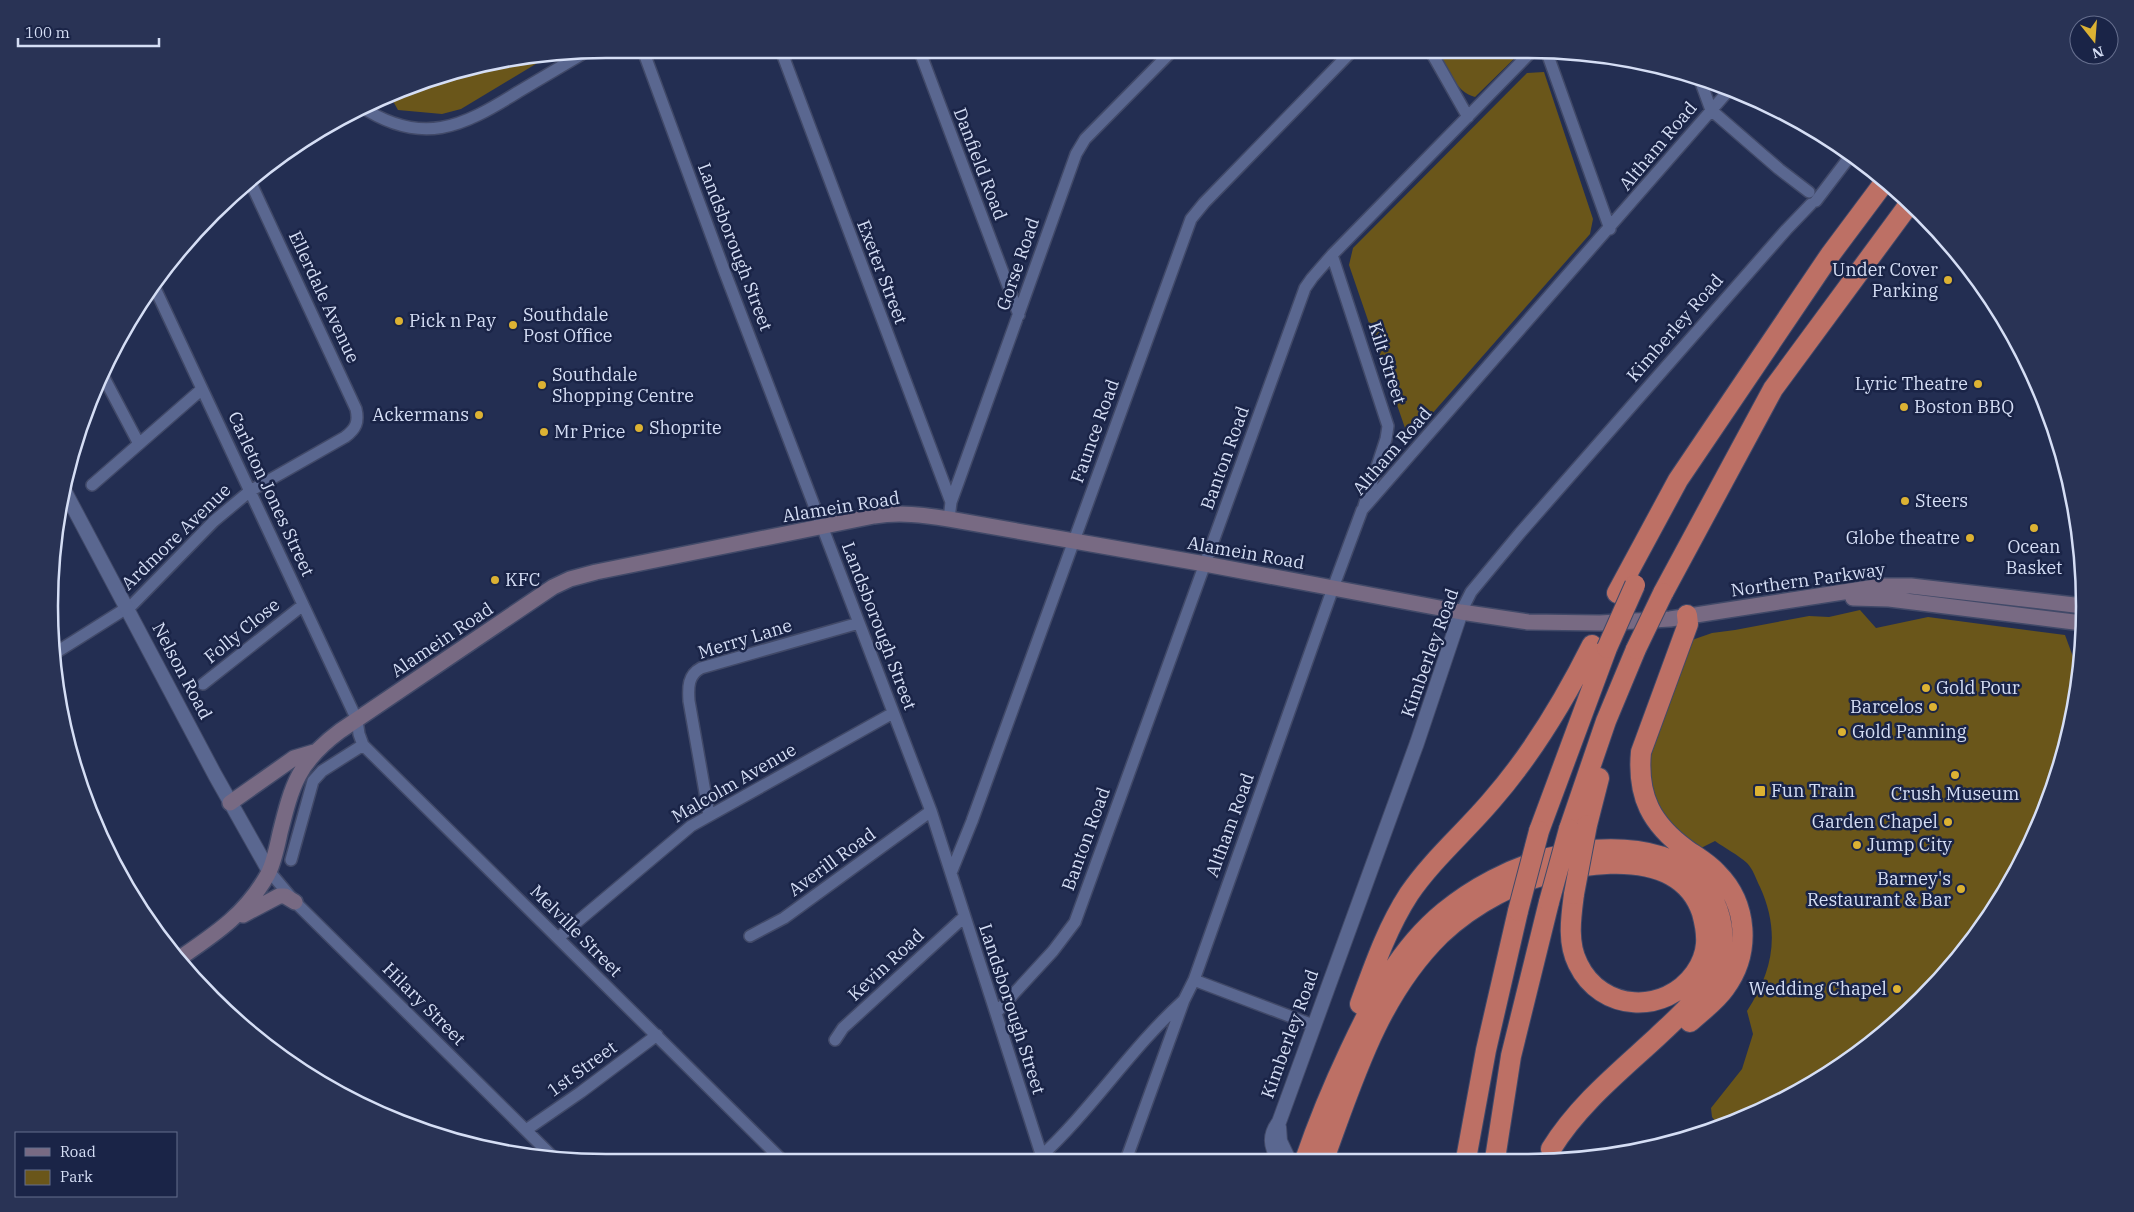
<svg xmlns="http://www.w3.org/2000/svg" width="2134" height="1212" font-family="'IBM Plex Serif',serif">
<rect width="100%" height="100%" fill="#232e52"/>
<path fill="#6a561a" d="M1437,50H1523L1475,97C1455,92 1447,67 1437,50Z
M554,53L461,109L442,114L398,110L389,94L427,78L533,54Z
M1544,72L1593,219L1590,234L1416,432L1406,431L1349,265L1353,248L1527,73Z
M1860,610L1876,628L1928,617L2065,635L2076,665H2081L2080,679L2056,785L2010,885L1922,1000L1837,1069L1720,1127L1712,1117L1711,1108L1742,1069L1753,1034L1747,1011C1774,970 1780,931 1760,887C1756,879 1753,869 1747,863C1738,855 1725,848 1715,841L1701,848L1694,844L1663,816L1651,791L1650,756L1692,640L1712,633L1735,630L1809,616L1829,617Z"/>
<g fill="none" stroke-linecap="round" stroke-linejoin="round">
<defs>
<path id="minor" d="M1430,50L1468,117
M1546,50L1610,229
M920,52L1019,315
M644,53L724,270L931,811L1043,1160
M782,53L951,502
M1699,77L1711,110L1779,169L1809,192
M360,106C422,147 462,127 518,92C540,79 562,66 584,53
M1816,201L1851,155
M1332,255L1388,426L1386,439L1364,506
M153,284L357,720L359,734L363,745L783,1161
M101,372L139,444
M92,485L202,389
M949,519L951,502L959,480L1076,154L1085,139L1172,51
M1461,612L1471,592L1520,533L1786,230L1811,204
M52,655L133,604L214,521L250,491L345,437C356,429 359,422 356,409L249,179
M203,684L303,605
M709,815L689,701C688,687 688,675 701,668L859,623
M291,860L313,781L322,771L363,745
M269,871L295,902L556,1160
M951,873L972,821L1191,219L1204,203L1352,51
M750,936L784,918L931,811
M558,938L691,826L893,713
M1194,980L1313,1025
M996,1013L1053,951L1075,922L1305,288L1312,278L1332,255L1533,50
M835,1040L843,1028L964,917
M526,1130L581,1092L657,1035
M1038,1159C1091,1111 1130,1049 1183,1001
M1126,1160L1184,1000L1194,980L1333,588L1362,510L1730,89"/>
<path id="tertiary" d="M63,488L215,775L269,871
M1279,1127L1280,1141L1289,1160
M1279,1160C1270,1146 1269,1135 1279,1122L1417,743L1461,612"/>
<path id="secondary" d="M1853,598L1889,599L2082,623
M230,803L294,758L314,752
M243,915L279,896H285L295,902
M177,960C215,934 245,915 268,874C274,862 277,847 280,833C292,785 298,762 340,731L553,587L570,579L596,572L874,516C900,512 923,515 949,519L1205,564L1461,612L1528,622L1600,623L1670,619L1882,586H1911L2083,606"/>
<path id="motorway" d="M1617,593L1678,480L1830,255L1886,180
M1663,593L1773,389L1910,203
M1687,615L1688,624L1641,752C1637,796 1651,824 1687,850C1697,857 1708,863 1717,873C1748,904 1751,953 1725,988C1716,1001 1702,1011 1690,1022
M1587,825L1599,778
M1569,829L1606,721L1636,649
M1539,831L1607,648
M1360,1004C1374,966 1387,928 1409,894C1432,860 1465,832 1492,800C1533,753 1564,701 1592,645
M1324,1159C1353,1080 1378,996 1440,935C1457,919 1477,905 1498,894C1550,865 1677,836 1702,913C1708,935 1709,953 1695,973C1665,1015 1601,1012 1578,964C1567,943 1571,917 1574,894
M1466,1159L1486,1050L1518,911
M1495,1159L1511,1056L1549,902
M1305,1160C1318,1122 1333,1086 1350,1050C1374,999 1399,949 1444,912C1473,888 1511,868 1548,858C1600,844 1679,841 1710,894C1722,913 1726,938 1719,960C1708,992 1681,1014 1657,1037C1619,1072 1578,1105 1551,1149"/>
</defs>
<use href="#minor" stroke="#414968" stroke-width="14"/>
<use href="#tertiary" stroke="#414968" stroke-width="16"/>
<use href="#secondary" stroke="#414968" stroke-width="18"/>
<use href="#motorway" stroke="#414968" stroke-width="22"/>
<use href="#minor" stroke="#5a6790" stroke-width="11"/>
<use href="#tertiary" stroke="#5a6790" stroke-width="14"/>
<use href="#secondary" stroke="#786a83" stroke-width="15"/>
<use href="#motorway" stroke="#bd7065" stroke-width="20"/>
<defs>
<path id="motorway-bridge" d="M1607,648L1635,585
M1636,649L1663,593
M1574,894L1587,825
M1549,902L1569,829
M1518,911L1539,831"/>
</defs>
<use href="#motorway-bridge" stroke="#414968" stroke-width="22" stroke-linecap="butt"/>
<use href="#motorway-bridge" stroke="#bd7065" stroke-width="20"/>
</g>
<g fill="#dcb233" stroke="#1a2447" stroke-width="2">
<circle cx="1948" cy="280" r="5"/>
<circle cx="399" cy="321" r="5"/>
<circle cx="513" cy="325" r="5"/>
<circle cx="1978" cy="384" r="5"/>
<circle cx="542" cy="385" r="5"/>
<circle cx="1904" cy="407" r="5"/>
<circle cx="479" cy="415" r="5"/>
<circle cx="639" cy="428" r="5"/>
<circle cx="544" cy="432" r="5"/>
<circle cx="1905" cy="501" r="5"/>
<circle cx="2034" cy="528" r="5"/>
<circle cx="1970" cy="538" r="5"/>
<circle cx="495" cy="580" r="5"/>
<circle cx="1926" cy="688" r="5"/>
<circle cx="1933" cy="707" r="5"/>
<circle cx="1842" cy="732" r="5"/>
<circle cx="1955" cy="775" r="5"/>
<rect x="1754" y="785" width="12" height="12" rx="2.5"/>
<circle cx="1948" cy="822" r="5"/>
<circle cx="1857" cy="845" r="5"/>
<circle cx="1961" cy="889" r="5"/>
<circle cx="1897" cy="989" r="5"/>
</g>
<g text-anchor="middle" stroke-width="5" stroke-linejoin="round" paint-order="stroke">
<g font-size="18" fill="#d5def5" stroke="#1a2447">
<text transform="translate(1658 146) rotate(-50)" y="6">Altham Road</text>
<text transform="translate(980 164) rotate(69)" y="6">Danfield Road</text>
<text transform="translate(735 247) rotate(69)" y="6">Landsborough Street</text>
<text transform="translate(1018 264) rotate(-71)" y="6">Gorse Road</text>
<text transform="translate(882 272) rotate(69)" y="6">Exeter Street</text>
<text transform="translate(324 297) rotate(65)" y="6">Ellerdale Avenue</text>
<text transform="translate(1675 328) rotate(-49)" y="6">Kimberley Road</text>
<text transform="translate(1387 363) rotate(72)" y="6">Kilt Street</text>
<text transform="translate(1095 431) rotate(-70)" y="6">Faunce Road</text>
<text transform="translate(1392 451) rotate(-49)" y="6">Altham Road</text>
<text transform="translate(1225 458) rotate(-70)" y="6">Banton Road</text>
<text transform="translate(271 494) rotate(65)" y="6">Carleton Jones Street</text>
<text transform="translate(841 507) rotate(-9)" y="6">Alamein Road</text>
<text transform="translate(176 537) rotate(-44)" y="6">Ardmore Avenue</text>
<text transform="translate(1246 553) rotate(10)" y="6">Alamein Road</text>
<text transform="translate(1808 580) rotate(-8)" y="6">Northern Parkway</text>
<text transform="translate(879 626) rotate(69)" y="6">Landsborough Street</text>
<text transform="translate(242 631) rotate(-39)" y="6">Folly Close</text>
<text transform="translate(745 639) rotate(-17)" y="6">Merry Lane</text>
<text transform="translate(442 640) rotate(-34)" y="6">Alamein Road</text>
<text transform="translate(1430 653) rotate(-70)" y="6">Kimberley Road</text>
<text transform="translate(182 671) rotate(62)" y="6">Nelson Road</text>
<text transform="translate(734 783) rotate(-30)" y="6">Malcolm Avenue</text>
<text transform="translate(1230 825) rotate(-70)" y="6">Altham Road</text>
<text transform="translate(1086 839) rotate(-70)" y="6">Banton Road</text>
<text transform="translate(832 862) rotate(-36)" y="6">Averill Road</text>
<text transform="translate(576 931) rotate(45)" y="6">Melville Street</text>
<text transform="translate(886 965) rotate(-43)" y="6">Kevin Road</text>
<text transform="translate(424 1004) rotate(45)" y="6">Hilary Street</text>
<text transform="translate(1012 1009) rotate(72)" y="6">Landsborough Street</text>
<text transform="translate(1290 1034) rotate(-70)" y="6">Kimberley Road</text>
<text transform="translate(582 1069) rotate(-36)" y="6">1st Street</text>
</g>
<g font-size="18" fill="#d5def5" stroke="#1a2447" text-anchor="start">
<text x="1938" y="276" text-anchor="end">Under Cover<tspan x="1938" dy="21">Parking</tspan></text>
<text x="523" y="321">Southdale<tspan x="523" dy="21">Post Office</tspan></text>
<text x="409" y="327">Pick n Pay</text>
<text x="552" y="381">Southdale<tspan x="552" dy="21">Shopping Centre</tspan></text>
<text x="1968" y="390" text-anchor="end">Lyric Theatre</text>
<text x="1914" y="413">Boston BBQ</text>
<text x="469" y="421" text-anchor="end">Ackermans</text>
<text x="649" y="434">Shoprite</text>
<text x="554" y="438">Mr Price</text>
<text x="1915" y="507">Steers</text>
<text x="1960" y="544" text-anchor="end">Globe theatre</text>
<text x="2034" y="553" text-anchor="middle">Ocean<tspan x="2034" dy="21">Basket</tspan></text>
<text x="505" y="586">KFC</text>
<text x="1936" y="694">Gold Pour</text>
<text x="1923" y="713" text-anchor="end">Barcelos</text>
<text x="1852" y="738">Gold Panning</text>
<text x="1771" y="797">Fun Train</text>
<text x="1955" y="800" text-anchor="middle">Crush Museum</text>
<text x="1938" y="828" text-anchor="end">Garden Chapel</text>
<text x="1867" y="851">Jump City</text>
<text x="1951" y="885" text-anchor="end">Barney's<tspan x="1951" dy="21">Restaurant &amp; Bar</tspan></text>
<text x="1887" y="995" text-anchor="end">Wedding Chapel</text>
</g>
</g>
<path d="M0 0H2134V1212H0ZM606 58H1528A548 548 0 0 1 2076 606V606A548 548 0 0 1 1528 1154H606A548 548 0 0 1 58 606V606A548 548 0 0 1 606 58Z" fill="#293355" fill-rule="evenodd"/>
<path fill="none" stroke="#d5def5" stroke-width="2.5" d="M606 58H1528A548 548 0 0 1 2076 606V606A548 548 0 0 1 1528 1154H606A548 548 0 0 1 58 606V606A548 548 0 0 1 606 58Z"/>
<rect x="15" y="1132" width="162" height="65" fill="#1a2447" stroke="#656e8d"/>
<rect x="25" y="1148" width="25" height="8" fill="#786a83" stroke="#656e8d"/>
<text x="60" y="1157" font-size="15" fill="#d5def5">Road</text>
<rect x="25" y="1170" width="25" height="15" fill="#6a561a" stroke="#656e8d"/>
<text x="60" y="1182" font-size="15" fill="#d5def5">Park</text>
<g transform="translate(2094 40) rotate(163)"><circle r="24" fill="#1a2447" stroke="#656e8d"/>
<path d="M0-4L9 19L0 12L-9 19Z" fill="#dcb233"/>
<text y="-8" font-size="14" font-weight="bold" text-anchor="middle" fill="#d5def5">N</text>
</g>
<path d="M18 38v8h141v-8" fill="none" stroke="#d5def5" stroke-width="2.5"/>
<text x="25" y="38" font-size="15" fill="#d5def5" stroke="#1a2447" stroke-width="4" paint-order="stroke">100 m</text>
</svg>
